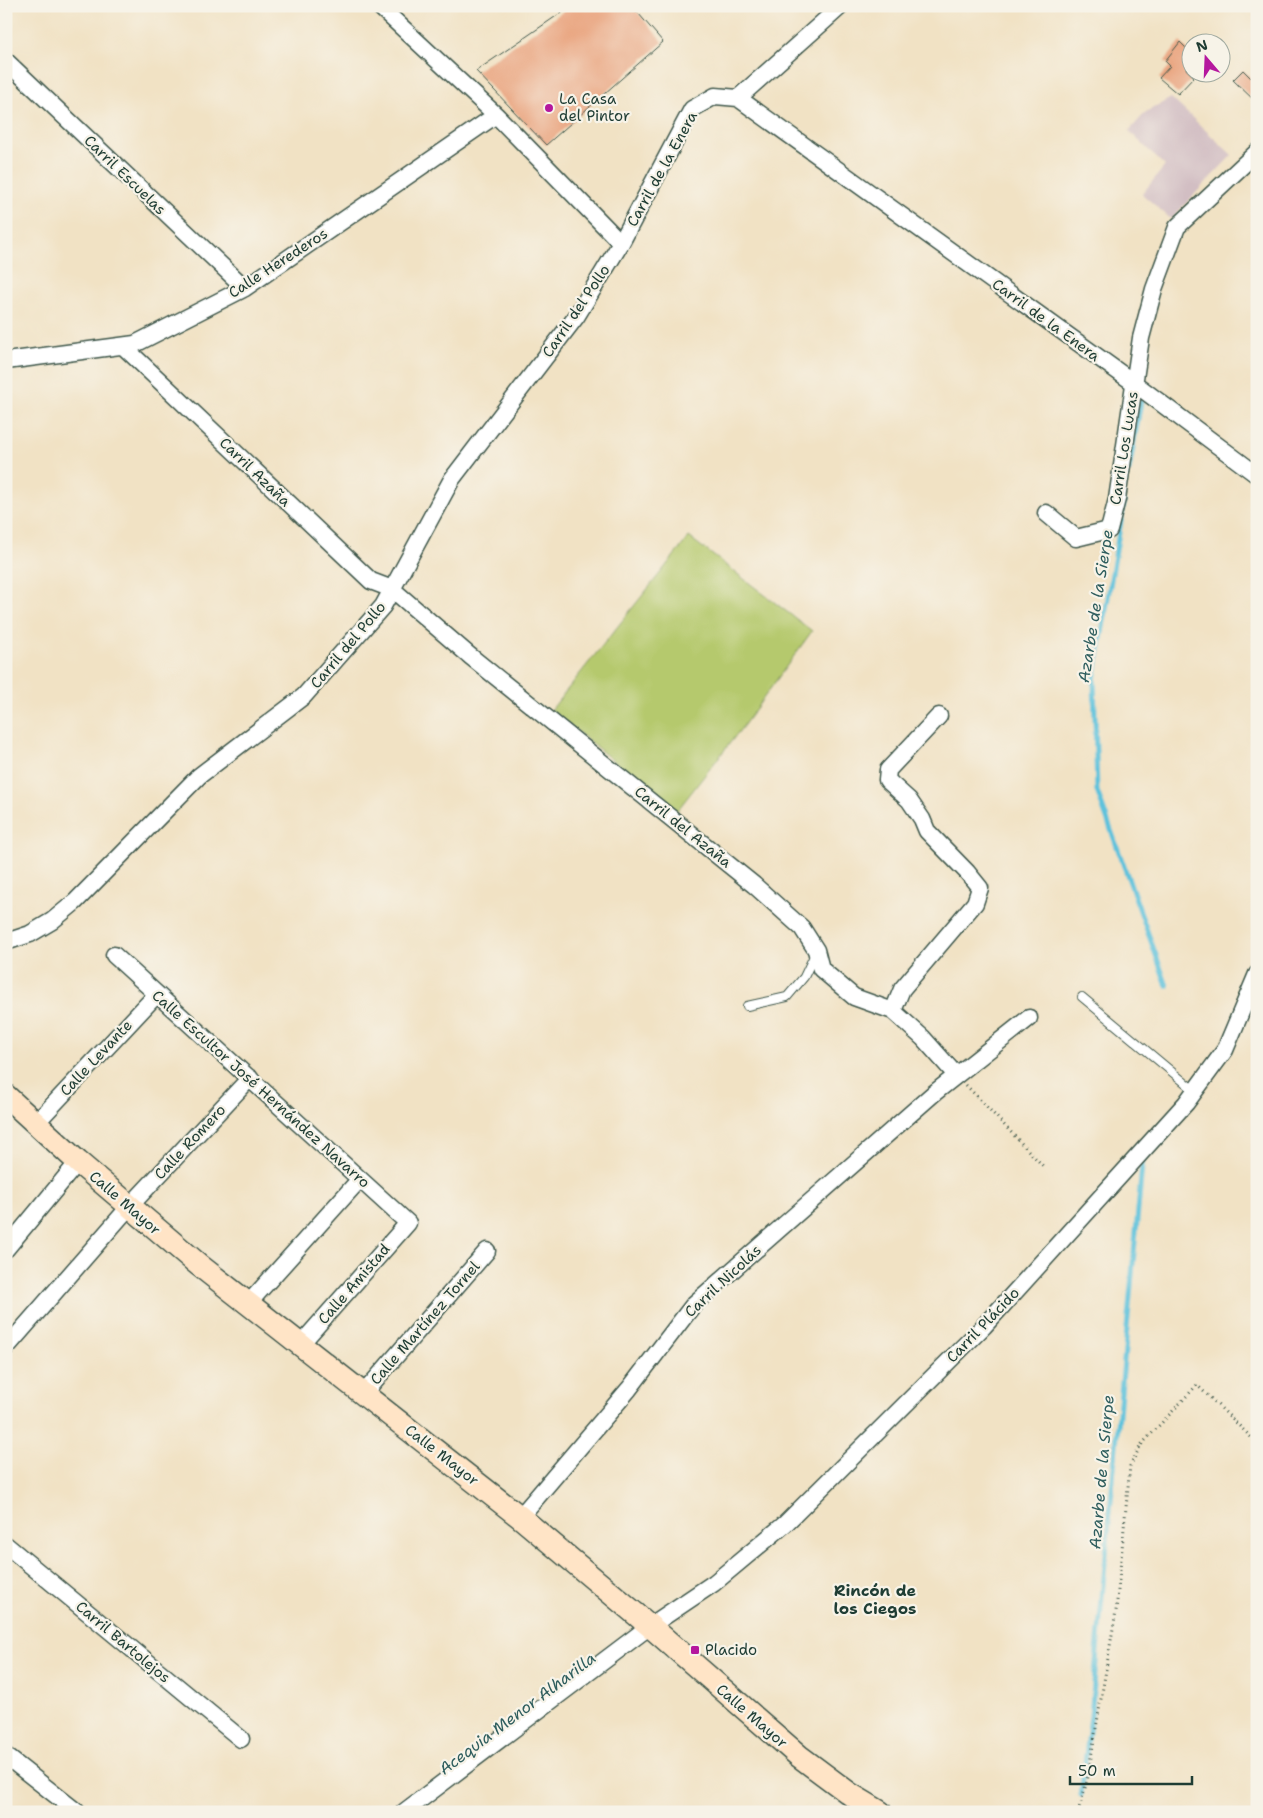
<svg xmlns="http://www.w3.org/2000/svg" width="1263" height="1818" font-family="'Shantell Sans',sans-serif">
<rect width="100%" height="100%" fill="#f7f3e8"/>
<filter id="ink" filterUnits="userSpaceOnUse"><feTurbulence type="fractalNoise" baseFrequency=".02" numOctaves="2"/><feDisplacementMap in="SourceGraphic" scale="10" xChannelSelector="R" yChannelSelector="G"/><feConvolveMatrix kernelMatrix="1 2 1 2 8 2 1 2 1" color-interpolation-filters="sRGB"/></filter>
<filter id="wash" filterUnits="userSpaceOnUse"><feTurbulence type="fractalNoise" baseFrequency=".0096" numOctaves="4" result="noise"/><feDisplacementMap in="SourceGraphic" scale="20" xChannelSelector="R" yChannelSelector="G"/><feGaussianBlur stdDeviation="1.12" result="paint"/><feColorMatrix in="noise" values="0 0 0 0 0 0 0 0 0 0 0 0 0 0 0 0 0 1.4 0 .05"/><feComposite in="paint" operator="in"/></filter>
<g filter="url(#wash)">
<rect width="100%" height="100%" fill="#f1e2c4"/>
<path fill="#d2bec3" d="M1171,98L1232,155L1171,219L1142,194L1165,166L1129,131L1146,112Z"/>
<path fill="#b5c96d" stroke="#6a8350" d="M689,537L812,631L744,725L676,812L551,710Z"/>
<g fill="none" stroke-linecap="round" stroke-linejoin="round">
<path stroke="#5ec2dc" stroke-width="5" d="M1129,470L1141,401
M1124,503L1094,680L1097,791L1167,986
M1081,1795L1091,1716L1143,1156"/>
</g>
<g id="blocks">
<path fill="#eaa884" d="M571,6H632L663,42L546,145L476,71Z
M1180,42L1190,52V63L1186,69L1194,77L1178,94L1159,78L1170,66L1165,61Z
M1243,70L1257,84V103L1233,80Z"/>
</g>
</g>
<g filter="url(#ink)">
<use href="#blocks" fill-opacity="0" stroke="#3e564a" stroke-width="1"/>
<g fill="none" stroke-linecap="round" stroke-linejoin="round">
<defs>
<path id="lane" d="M1082,997L1195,1091
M747,1006L787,997L804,977L814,956"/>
<path id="street" d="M379,6L496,115L621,243L692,109L715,96L738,98L1134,383L1257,475
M6,61L245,288
M738,98L841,6
M123,346L371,581L392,589L470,656L754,885L802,928L816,950L821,969L854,997L893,1011L923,1038L956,1075
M6,361L135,344L245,288L496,115
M1046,513L1076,538L1109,530L1117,499L1141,338L1154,289L1177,227L1257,152
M6,942L30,934L52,921L75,902L199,776L304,696L383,606L452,479L576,317L621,243
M114,955L408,1223L300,1345
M893,1011L902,989L975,903L980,888L967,872L927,831L922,819L909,800L887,780L888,770L939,716
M36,1123L157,994
M6,1249L78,1162
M247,1305L360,1179
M6,1348L129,1207L250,1078
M363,1394L487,1251
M520,1517L629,1389L694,1304L933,1094L1029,1018
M6,1545L241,1739
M6,1756L77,1812
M404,1812L650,1626L714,1583L785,1524L984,1326L1186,1103L1225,1050L1257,974"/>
<path id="secondary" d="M6,1096L78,1162L199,1265L520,1517L650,1626L799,1756L850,1794L880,1812"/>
</defs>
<use href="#lane" stroke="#3e564a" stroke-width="10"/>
<use href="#street" stroke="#3e564a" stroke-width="19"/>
<use href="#secondary" stroke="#3e564a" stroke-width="25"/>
<path stroke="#3e564a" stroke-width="3" stroke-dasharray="1 4" stroke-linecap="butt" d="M966,1085L1045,1168
M1078,1812L1087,1781L1116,1611L1130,1466L1141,1445L1197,1385L1257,1443"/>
<use href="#lane" stroke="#fff" stroke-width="8"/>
<use href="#street" stroke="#fff" stroke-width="16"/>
<use href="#secondary" stroke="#ffe4c6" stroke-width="22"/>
</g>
</g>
<g fill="#b5179e" stroke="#f7f3e8" stroke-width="2">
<circle cx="549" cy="108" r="5"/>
<rect x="690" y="1645" width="10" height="10" rx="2.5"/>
</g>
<g text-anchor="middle" stroke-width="4.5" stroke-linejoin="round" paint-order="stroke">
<g font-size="15" fill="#1f3d34" stroke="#f7f3e8" text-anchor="start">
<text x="559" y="104">La Casa<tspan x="559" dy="17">del Pintor</tspan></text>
<text x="705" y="1655">Placido</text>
</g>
<g font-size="15" fill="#1f3d34" stroke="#f7f3e8">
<text transform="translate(662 169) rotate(-61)" y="5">Carril de la Enera</text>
<text transform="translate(125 175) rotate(44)" y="5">Carril Escuelas</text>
<text transform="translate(278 263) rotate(-33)" y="5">Calle Herederos</text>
<text transform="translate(576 311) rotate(-56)" y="5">Carril del Pollo</text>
<text transform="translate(1046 320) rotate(36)" y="5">Carril de la Enera</text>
<text transform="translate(1124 448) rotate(-81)" y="5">Carril Los Lucas</text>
<text transform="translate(255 472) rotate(44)" y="5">Carril Azaña</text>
<text transform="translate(348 645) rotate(-50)" y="5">Carril del Pollo</text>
<text transform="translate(683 827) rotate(39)" y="5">Carril del Azaña</text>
<text transform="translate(96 1058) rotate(-47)" y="5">Calle Levante</text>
<text transform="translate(261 1089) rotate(42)" y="5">Calle Escultor José Hernández Navarro</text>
<text transform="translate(190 1142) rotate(-47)" y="5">Calle Romero</text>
<text transform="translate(125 1203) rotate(41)" y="5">Calle Mayor</text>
<text transform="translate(723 1281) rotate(-43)" y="5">Carril Nicolás</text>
<text transform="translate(354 1284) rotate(-49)" y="5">Calle Amistad</text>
<text transform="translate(425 1323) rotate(-49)" y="5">Calle Martínez Tornel</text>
<text transform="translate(983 1325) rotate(-46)" y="5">Carril Plácido</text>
<text transform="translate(442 1455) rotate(38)" y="5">Calle Mayor</text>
<text transform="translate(123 1642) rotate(40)" y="5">Carril Bartolejos</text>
<text transform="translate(752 1716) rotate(41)" y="5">Calle Mayor</text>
</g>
<g font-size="16" font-style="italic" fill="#2f5e5e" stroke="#f7f3e8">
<text transform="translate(1095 606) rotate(-81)" y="6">Azarbe de la Sierpe</text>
<text transform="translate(1101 1472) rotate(-85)" y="6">Azarbe de la Sierpe</text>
<text transform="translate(517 1713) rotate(-37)" y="6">Acequia Menor Alharilla</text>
</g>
<g font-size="16" font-weight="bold" fill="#1f3d34" stroke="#f7f3e8">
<text x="875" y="1596">Rincón de<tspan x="875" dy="18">los Ciegos</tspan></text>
</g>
</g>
<rect width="1263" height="1818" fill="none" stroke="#f7f3e8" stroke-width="25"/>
<g transform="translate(1206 58) rotate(341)"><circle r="24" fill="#f7f3e8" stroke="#a1aaa0"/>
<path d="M0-4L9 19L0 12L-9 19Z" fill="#b5179e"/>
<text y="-8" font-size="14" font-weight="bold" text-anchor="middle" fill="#1f3d34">N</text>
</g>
<path d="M1070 1776v8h122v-8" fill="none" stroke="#1f3d34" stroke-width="2.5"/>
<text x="1078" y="1776" font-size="15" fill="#1f3d34" stroke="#f7f3e8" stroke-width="4" paint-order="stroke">50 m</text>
</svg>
